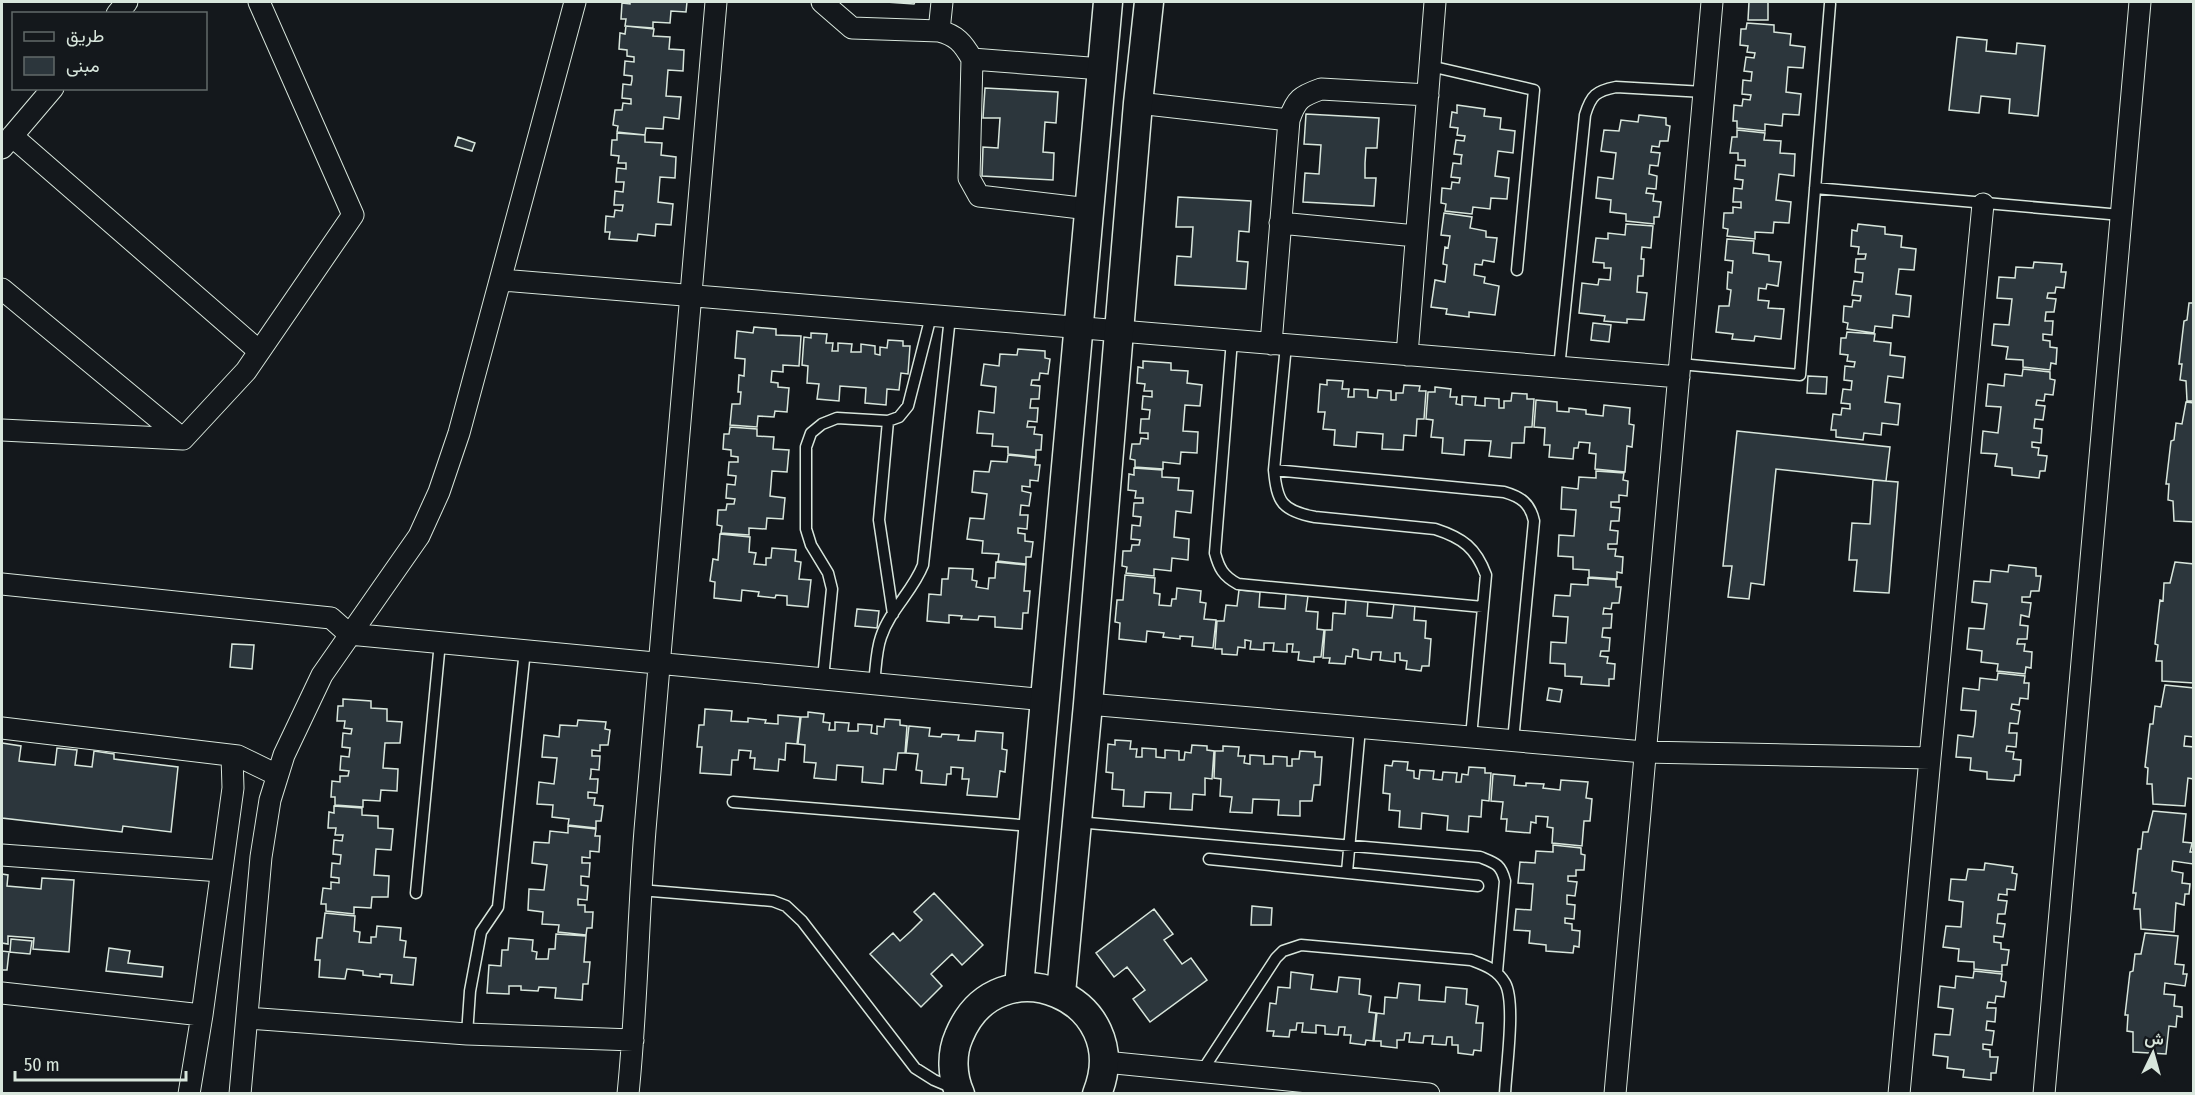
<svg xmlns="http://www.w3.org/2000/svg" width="2195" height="1095" font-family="'Fira Sans Condensed',Vazirmatn,sans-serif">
<rect width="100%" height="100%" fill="#14181c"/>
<path fill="#2c363c" stroke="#d8e6dc" stroke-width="1.5" d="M630,2H687L686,12L671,11L670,23L653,22V28L625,26L626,19H621L622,3L630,4Z
M886,2H915L914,4Z
M1749,2H1768V20H1748Z
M1747,23L1774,25V32L1791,34L1790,45L1805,47L1803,68L1788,67L1786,92L1801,94L1799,115L1783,114L1782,126L1765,124V131L1737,128V121H1733L1734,105L1742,106L1743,99L1750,100L1751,95L1742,94L1743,80L1751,81L1752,72L1744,71L1746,57L1754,58L1755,53L1747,52L1748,46L1740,45L1741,29H1746Z
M626,26L654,29L653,36L670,37L669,49L684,50L683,71L668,70L666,96L681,97L679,119L664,117L663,129L646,128L645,135L617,132L618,126L613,125L615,110H622L623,103L631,104V99L622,98L623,84L631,85L632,80V76L624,75L625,61L634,62V57L627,56V50L619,49L620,33L625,34Z
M1957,37L1987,40L1986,51L2016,54L2017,43L2045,46L2038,116L2009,113L2010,99L1981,96L1979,113L1949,110Z
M985,88L1058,92L1056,123L1045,122L1043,152L1054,153L1053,180L982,176L983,147L998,148L1000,118H983Z
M1457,105L1485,109L1484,116L1501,118L1500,129L1515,131L1513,153L1498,151L1495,176L1509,178L1507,199L1491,198L1490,209L1473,207L1472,214L1445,211L1446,204L1441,203L1442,188L1451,189L1452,182L1459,183L1460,178L1451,177L1453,163L1461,164V159L1462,155L1454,154L1456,140L1464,141L1465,136L1457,135L1458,128L1450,127L1452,112L1457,113Z
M1306,114L1379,118L1377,148H1366L1365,163V178H1376L1374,206L1303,202L1305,173L1319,174L1321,145L1304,144Z
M1639,115L1666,118V125L1670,126L1668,141H1660L1659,147L1652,146L1651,152L1660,153L1658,166L1650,165L1649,174L1657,176L1656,189L1647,188L1646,193L1654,194L1653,201L1661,202L1659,217H1654V224L1626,221V214L1610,212L1611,200L1596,198L1598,177L1613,179L1616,153L1601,151L1604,130L1619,131L1621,120L1638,122Z
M1737,130L1765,133L1764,140L1781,141L1780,153L1795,154L1794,176L1779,174L1776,200L1791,202L1789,223L1774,222L1773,233L1755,232V239L1727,236L1728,229L1723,228L1724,213H1733V207L1741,208V202H1733L1734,188L1742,189L1743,180L1735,179L1736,165L1745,166V160H1738V153H1730L1732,137H1737Z
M617,133L645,135V142L662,143L661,155L676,157L675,178L660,177L659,190L658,202L673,204L671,225L656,224L655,236L638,234L637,241L609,239L610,232H605L606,216L614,217L615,210L622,211L623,205H614L615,191L623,192L624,182H616L617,168L626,169V163H618L619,156L611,155L612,140H617Z
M458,137L475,143L472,151L455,146Z
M1178,197L1251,201L1249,232L1239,231L1237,261L1248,262L1246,289L1175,285L1177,256L1191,257L1193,227H1176Z
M1444,213L1472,217L1470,228L1486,231V237L1497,238L1494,262L1483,260L1482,265L1475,264L1474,275L1485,277L1484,283L1499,286L1495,315L1469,312V317L1446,314L1447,309L1431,307L1435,280L1445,282L1447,265L1443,264L1445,247L1448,248L1450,236L1441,235Z
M1626,224L1653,226L1651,248L1642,247L1641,259H1644L1643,276H1638L1637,292L1647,293L1644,320L1627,319V323L1604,321L1605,316L1579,313L1582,283L1598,285L1599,279L1610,280L1611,268H1604V263L1593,262L1596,238L1608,239V233L1625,235Z
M1858,224L1885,227V234L1902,236L1901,247L1916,249L1914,270L1899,269L1896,294L1911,296L1909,317L1893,315L1892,328L1875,326L1874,333L1847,329L1848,323L1843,322L1844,306L1852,307L1853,300L1860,301L1861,296L1852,295L1854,281L1862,282L1863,273L1855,272L1856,259H1865L1866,254H1858L1859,247L1851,246L1852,230L1857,231Z
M1727,239L1754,241L1753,253L1769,255V261L1781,262L1778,286L1767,284L1766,289L1759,288L1758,300L1769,301L1768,308L1784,309L1781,339L1755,336L1754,341L1732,339L1733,334L1716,332L1719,306H1729L1731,290L1727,289L1728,272L1732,273L1733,261L1725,260Z
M2034,262L2062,264L2061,272H2066L2064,288L2056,287L2055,293H2048L2047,298L2056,299L2054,312H2046L2045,321H2053L2052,335L2043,334V340L2050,341V347L2057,348L2056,364L2051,363L2050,370L2023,367V360L2006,359L2008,347L1992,345L1994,324L2009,325L2012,299L1997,298L1999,277L2015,278L2016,267L2033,268Z
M2189,303H2194V401H2187L2186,381L2180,380L2182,364H2179L2184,321L2187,320Z
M1593,323L1611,325L1609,342L1591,340Z
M754,327L776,329V335L801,336L799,366L783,365V372L772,371L771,382L778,383V387L789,388L787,412L775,411L774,417L758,416L757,427L730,425L732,404H740L741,392H738L739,375L744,376L745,359L735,358L737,331L753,333Z
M1847,332L1875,334L1874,341L1891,343L1890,355L1905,357L1903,378L1888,376L1885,402L1900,404L1898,425L1882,423L1881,435L1864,433L1863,440L1836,437V430H1831L1833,414L1841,415L1842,408L1850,409V404L1841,403L1843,389L1851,390L1852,381L1844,380L1845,366L1854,367L1855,362L1847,361L1848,355L1840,354L1841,338H1846Z
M811,333L827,334L826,343H833L832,351H838V343L852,344L851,352H861V344L875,346V354L880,355V347L887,348L888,340L903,341V346H910L908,374L901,373L899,390L887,389L886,405L865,403L866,388L840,386L839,401L817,399L819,384L807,383L808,366L802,365L804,337L811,338Z
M1018,349L1045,351V358L1050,359L1048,374L1040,373L1039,380H1032L1031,385L1040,386L1039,399H1031L1030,408H1038L1037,422L1028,421L1027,427H1035L1034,434L1042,435L1041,450H1036V457L1008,454V447L992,446L993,434L977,433L979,411L994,413L996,387L981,385L984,364L999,366L1000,354L1017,355Z
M1143,361L1171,363V370L1188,371L1187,383L1202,385L1200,406L1185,405L1183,431L1198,432L1197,453L1181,452L1180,464L1163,462V469L1135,467V460L1130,459L1132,444H1140L1141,438L1148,439V433H1140L1141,419H1149L1150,410L1142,409L1143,396L1152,397V391H1144L1145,384L1137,383L1138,367L1143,368Z
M2023,369L2050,372V379L2055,380L2053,395L2045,394L2044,401L2037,400L2036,405L2045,406L2043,420L2035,419L2034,428L2042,429L2041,443L2032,442V447L2039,448L2038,455L2047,456L2045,471H2040L2039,478L2012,475V468L1995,466L1997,454L1981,453L1983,431L1998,433L2001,407L1986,406L1988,384L2004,386L2005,374L2022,376Z
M1808,376L1827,377L1826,394L1807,393Z
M1327,380L1343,381L1342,389H1349L1348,397H1354V389L1368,390V397L1377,398L1378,390L1391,391V400H1396V393H1403L1404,385L1420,386L1419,391H1426L1424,419H1417L1416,436L1404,435L1403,450L1382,449L1383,434L1357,432L1356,447L1334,445L1335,430L1323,429L1325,412H1318L1320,384L1327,385Z
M1435,387L1451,389L1450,397H1457L1456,404L1462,405V396L1476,397L1475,405L1485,406V398L1499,399V408H1504V401H1511L1512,393L1527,394V399H1534L1532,427H1525L1524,443H1512L1511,458L1489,456L1491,441L1465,440L1464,455L1442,453L1443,438L1431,437L1433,420L1426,419L1428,392H1435Z
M1536,400L1557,402V411L1569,412V408L1586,410V414L1603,416L1604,405L1630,408L1629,424L1634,425L1632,447L1627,446L1625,472L1595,469L1596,454L1589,453L1590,443L1579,442L1578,448H1574L1573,459L1549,457L1550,445H1544L1545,428L1534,427Z
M2186,402L2194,403V522L2174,521L2173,501L2168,500L2169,484H2166L2171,441L2174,440L2176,423L2182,424Z
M730,427L757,429V436L774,437L773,449L789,450L787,472L772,471L771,484L770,496L785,498L783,519L767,518L766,529L749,528V535L721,533L722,526L717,525L718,510H726L727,504H734L735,499L726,498L727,484L735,485L736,476L728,475L729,462H738V457L731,456V450L723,449L724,434H729Z
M1737,431L1890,447L1886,481L1776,469L1764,585L1751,583L1749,599L1728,597L1732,566H1723Z
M1008,455L1036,458L1035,465H1040L1038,481L1030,480V487L1022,486V491L1031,493L1029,506L1021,505L1020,515H1028L1027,529L1018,528V533L1025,534V541L1033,542L1031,557H1026V564L998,561L999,554L982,553L983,541L967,539L970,518L984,519L987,494L972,492L974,471L989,472L991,461L1007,462Z
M1134,468L1162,470V477L1179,478L1178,490L1193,491L1191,513L1176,511L1174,537L1189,539L1188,560L1172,558L1171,571L1154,569V576L1126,573L1127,567L1122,566L1123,551H1131L1132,545H1139L1140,540L1131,539L1132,525L1140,526L1141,517L1133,516L1134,503H1143V498H1135L1136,491L1128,490L1129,474L1134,475Z
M1596,471L1624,473L1623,480L1628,481L1627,496L1619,495V502H1611V507L1620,508L1619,521H1611L1610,530L1618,531L1617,544H1608V549H1616L1615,556L1623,557L1622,573L1617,572V579L1589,577V570L1573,569V557L1558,556L1559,535L1574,536L1576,510L1561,509L1562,487L1578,489L1579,477L1596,478Z
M1873,480L1898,482L1889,593L1854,591L1857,560H1849L1852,523L1870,524Z
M720,534L750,537L749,552L756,553L754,564L766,565V558H771L772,548L796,550L795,561L801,562L799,579L811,580L808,607L787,605V596L776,595L775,598L758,596L759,592L742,590L741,601L714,598L715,582L710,581L713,559L718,560Z
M996,562L1026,565L1024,591H1030L1028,613H1023L1022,629L995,627V617L979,616L978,620L961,619L962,616L949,615V623L927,621L929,594L941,595L942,579H948L949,568L973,569L972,580L977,581L976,587L988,589L989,578H995Z
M2175,562L2194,564V683L2162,681V661H2156L2158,645L2155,644L2160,600L2163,601L2164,583H2170Z
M2009,565L2036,568V576H2041L2039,591H2031L2030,597H2022V602L2031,603L2029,617L2021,615L2020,625L2028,626L2027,639H2018L2017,644H2025L2024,651L2032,652L2031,668L2026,667L2025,674L1997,671L1998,664L1981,662L1982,651L1967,649L1969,628L1984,629L1987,604L1972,602L1974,581L1990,582L1991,570L2008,572Z
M1125,575L1155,578L1154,593L1160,594L1159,605L1171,606L1172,599H1176L1177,588L1201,591L1200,602L1206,603L1204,619L1216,620L1213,648L1192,646L1193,637L1180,636V639L1163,637L1164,633L1147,631L1146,642L1119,639L1120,623L1115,622L1117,600H1123Z
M1588,578L1616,580V587H1621L1619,603H1612L1611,609L1604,608L1603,614H1612L1611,628H1603L1602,637L1610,638L1609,651H1601L1600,656L1608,657L1607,663L1615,664L1614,679H1609V686L1581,684L1582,677L1565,676V664L1550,663L1551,642L1566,643L1568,617L1553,616L1555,595L1570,596L1571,584L1588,585Z
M1239,590L1260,592L1259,607L1285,609L1286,594L1308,596L1306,611L1318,612L1317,629L1324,630L1321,657H1314V662L1298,660L1299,652H1292L1293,644H1287V652L1273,651L1274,643H1264V650L1250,649L1251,641L1245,640V648L1238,647L1237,655L1222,654V649H1215L1217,621H1224L1226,605L1237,606Z
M1346,599L1368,601L1367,616L1392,618L1394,603L1415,605L1414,620L1426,621L1425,638L1431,639L1429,666H1422L1421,671L1406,669L1407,661L1400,660V653H1395V662L1380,660L1381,652H1372L1371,660L1358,658V650L1353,649L1352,657L1346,656L1345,664L1329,663L1330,658H1323L1325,630H1332L1333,613L1345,614Z
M857,609L879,611L877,628L855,626Z
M232,644L254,645L252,669L230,667Z
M1998,673L2025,676L2024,683H2029L2028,699L2020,698L2019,705L2012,704L2011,709L2020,711L2018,724L2010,723L2009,733H2017L2016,747L2007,746L2006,751L2014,752L2013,759L2021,760L2020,775H2015L2014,781L1987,779V772L1970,770L1971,758L1956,757L1958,735L1973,737L1975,724L1976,711L1961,710L1963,688L1979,690L1980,678L1997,680Z
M2165,685L2194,688V737L2185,736L2184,746L2194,747V779L2188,778L2185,806L2153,804L2152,784H2147L2148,768L2145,767L2150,724H2153L2155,706L2161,707Z
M1549,688L1562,690L1560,702L1547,700Z
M343,699L371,701V708L387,709V721L402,722L400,743H385L383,768L398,769L397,791L381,790L380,801L363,800V807L335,805V797H331L332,781L340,782V776H348L349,771L340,770L341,756L349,757L350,748L342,747L343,733L351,734L352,729L344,728L345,721H337L338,706H343Z
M705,709L732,711L731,721L748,722V718L766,720L765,723L778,724V715L800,717L797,744L786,743L785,760L779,759L778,771L754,769L755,758H750L751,751L739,750L738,760H732L731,775L700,773L702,747H697L699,725H704Z
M808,712L824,714L823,722L830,723L829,730H835V722L849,723L848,731H858V724L872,725L871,733L877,734V726L884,727L885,719L900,720V725L907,726L905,753H898L896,770L884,769L883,784L862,782L863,767L837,765L836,780L814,778L816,763L804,762L805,745L798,744L801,717H808Z
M578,720L606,722L605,729L610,730L608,745H600V751L592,750V756H600L599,770L591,769V774L590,779H598L597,793L588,792V798H595L594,805L603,806L601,821H596V828L568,825L569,819L552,817L553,805L537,804L539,782L554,784L557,758L542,757L544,735L559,737L560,725L577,726Z
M909,726L930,728L929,736L941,737L942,734L959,735L958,740L975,741L976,731L1003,733L1002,749L1007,750L1005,772L1000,771L997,797L967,795L969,779H962L963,768L951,767V774H947L946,785L921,783L922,771L916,770L918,754L906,753Z
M1115,740L1131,741L1130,749H1137L1136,757H1142V748L1156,749V757L1165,758V750L1179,751V760H1184L1185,752L1191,753L1192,745L1207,746V750L1214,751L1212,779L1205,778V795L1193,794L1192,810L1170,809L1171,793L1145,792L1144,807L1123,806L1124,790L1112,789L1113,773L1106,772L1108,744L1115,745Z
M2,743L21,746L19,761L55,765L57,748L77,750L75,765L92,767L94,751L114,754V759L178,767L171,832L123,826L122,832L2,818Z
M1223,746L1239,747L1238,756H1245L1244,763L1250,764V755L1264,756V764H1273V756L1287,757V766H1292V759H1299L1300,751L1315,752V757H1322L1320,785H1314L1312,801H1300V816L1278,815L1279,800L1253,799L1252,813L1230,812L1232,797L1220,796L1221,779L1214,778L1215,751H1223Z
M1393,761L1408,762L1407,770L1414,771V778L1419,779L1420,770L1434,771L1433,779L1442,780L1443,772L1457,773L1456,782H1461L1462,774L1468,775L1469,767L1485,768V773H1491L1489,801L1482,800L1481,817L1469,816L1468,832L1447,830L1448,816L1422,813L1421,829L1399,827L1400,811L1389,810L1390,794L1383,793L1385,765L1392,766Z
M1493,774L1515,776L1514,785L1526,786V783L1544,784L1543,788L1560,790L1561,780L1588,782L1586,798L1592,799L1590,821H1584L1582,846L1552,843L1553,828L1547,827L1548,817L1536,816V823L1531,822L1530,833L1506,831L1507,819H1501L1503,802L1491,801Z
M334,806L362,808V815L378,816V828L393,829L391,850L376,849L374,875L389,876L388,897H372L371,908L354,907V914L326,911V904H321L323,888L331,889V882L339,883V878L331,877L332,863L340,864L341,855L333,854L334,840L342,841L343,835H335L336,828H328L329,812L334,813Z
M2153,811L2186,814L2183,842L2192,843L2190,852H2194L2193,864L2173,861L2172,871L2183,873L2182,883L2190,884L2189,894H2185L2184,905L2176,903L2174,932L2141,929L2140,909H2134L2136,893H2133L2138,849H2141L2143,832H2148Z
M568,826L596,829L595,836H600L599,852L590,851V858L582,857V863H590L589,877L581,876V885L588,886L587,900L578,899V905H585V912H593L592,928H587L586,935L558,932L559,925L542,924L543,912L528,910L529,889L544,890L547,865L532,863L534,842L549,843L550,831L568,833Z
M1553,845L1581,848V854L1585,855L1584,870H1576V876H1568V881L1577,882L1575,896L1567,895V904L1575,905L1574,919L1565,918V923L1572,924V930L1580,931L1579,947L1574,946L1573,953L1546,951V945L1529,943L1530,931L1514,930L1516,909L1531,910L1533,884L1518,883L1520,862L1535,863L1536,851L1553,852Z
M1985,863L2013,867L2012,873L2017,874L2015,890L2007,889V895L1999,894L1998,900L2007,901L2005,914H1998L1997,923L2005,924L2003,937L1994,936V942L2001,943V949L2009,950L2007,965H2002V972L1974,969V962L1958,961L1959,949L1943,947L1946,926L1961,927L1963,902L1949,900L1951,879L1966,880L1968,869L1984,870Z
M2,874L8,875L7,886L41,889L42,878L74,880L69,952L33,949L34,938L8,936V944L2,943Z
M934,893L983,945L962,965L952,954L931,974L942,986L921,1007L870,954L893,933L900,941L911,931L922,920L914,912Z
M1252,906L1272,908L1271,925H1251Z
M1154,909L1173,934L1164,940L1182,964L1191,958L1207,980L1150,1022L1133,999L1145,990L1127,967L1114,977L1096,953Z
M325,913L355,916L354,931L360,932L359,942L371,943V937H376L377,926L401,928L400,940L406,941L404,957L416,958L413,985L391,983L392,975L380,974V977L363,975V971L347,969L345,979L319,977L320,960H315L317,938H322Z
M2145,933L2178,936L2175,964L2184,965L2183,974H2187L2185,986L2165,983L2164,994L2175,995L2174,1006L2182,1007V1017L2177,1016L2176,1027L2169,1026L2166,1054L2133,1052V1032L2127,1031L2128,1015H2125L2130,972L2133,971L2135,954H2141Z
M556,934L586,936L584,962H590L588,984H583L582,1000L555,998L556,988L539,987L538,991L521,990V986H509V994L487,993L489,965L501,966L502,950H508L509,938L533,940L532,951L537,952L536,959H548L549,949H555Z
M11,939L32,941L30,954L9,952L7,970H2V951L10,952Z
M109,948L130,951L128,963L163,967L162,977L106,971Z
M1974,971L2002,974L2001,981L2006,982L2004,997L1996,996L1995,1003L1988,1002L1987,1008H1996L1995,1022L1987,1021L1986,1030L1994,1031L1992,1045L1983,1044V1049L1990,1050V1057H1998L1996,1073H1991V1080L1963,1077L1964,1070L1947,1068L1948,1057L1933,1055L1935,1034L1950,1035L1953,1009L1938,1007L1940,986L1955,988L1956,976L1973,978Z
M1291,972L1313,975L1311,989L1337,992L1339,977L1360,979L1359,994L1371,996L1369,1012L1376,1013L1373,1041L1366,1040L1365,1045L1350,1043L1351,1035H1344L1345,1027H1339L1338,1035L1325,1034V1026L1316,1025V1033L1302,1032L1303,1023H1297L1296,1030H1290L1289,1037L1273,1036L1274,1031H1267L1270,1003L1276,1004L1278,987L1290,988Z
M1399,983L1420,985L1419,1000L1445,1002L1446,987L1467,989L1466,1004L1478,1006L1476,1023H1483L1481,1051L1474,1050L1473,1055L1458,1053V1045H1452V1037H1447L1446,1045L1432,1044L1433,1036H1424L1423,1043L1409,1042L1410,1033H1405L1404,1040H1397V1048L1381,1046V1041H1374L1377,1013L1384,1014L1385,997L1397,998Z"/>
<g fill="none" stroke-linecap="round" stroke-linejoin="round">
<defs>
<path id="lane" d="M1430,66L1534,90L1517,270
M1815,188L2121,215
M1232,340L1215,553C1219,568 1223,576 1238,584L1483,607
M1286,345L1274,470C1277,502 1282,511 1315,517L1435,529C1463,538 1476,548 1486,575L1471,737
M1680,364L1800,375L1830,4
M1559,368L1585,115C1591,95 1596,91 1616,87L1704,92
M888,421L879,520L893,614
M1274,470L1504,492C1521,497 1530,503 1534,521L1513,741
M823,678L832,589L828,573L811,545L806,529V447L811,433L822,424L837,418L888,421L899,417L908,406L931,316
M874,683C876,668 876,651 881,637C890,610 913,591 923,565L950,317
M733,802L1032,826
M1077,822L1480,857C1495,863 1501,864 1505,881L1497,972
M1209,859L1478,886
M1347,872L1360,728
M640,890L773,901L786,906L802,921L915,1068L934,1080L953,1088
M416,893L440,642
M467,1034L470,991L481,932L498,907L525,650
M1202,1071L1276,958L1283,951L1301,945L1471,960C1484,965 1497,969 1505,983C1516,1002 1506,1069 1505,1094"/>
<path id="street" d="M822,2L852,28L939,31C956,35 963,43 972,59L969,178L979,196L1089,209
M117,14L127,2
M939,31L942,2
M972,59L1102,69
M1138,103L1289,120
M12,136L259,351
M2,148L53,88
M1280,223L1416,236
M501,280L1679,377
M2,289L183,439
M1271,344L1289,120C1296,99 1301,96 1321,89L1428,95
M1407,355L1435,2
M2,430L183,439L246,371L353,215L259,2
M2,584L331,618L349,634L1046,700
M1088,704L1644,752L1930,758L1983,204
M2,728L238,756L277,775
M2,855L221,871
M2,993L202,1015
M247,1018L467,1034L633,1040
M1105,1062L1429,1094
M189,1094L202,1015L233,788L232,756
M240,1094L261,857L270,800L284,755L322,675L419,536L439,492L459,433L575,2
M628,1094C637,1006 638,918 645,830C668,554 691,278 716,2
M1615,1094L1712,2
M1899,1094L1930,758
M2044,1094L2140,2"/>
<path id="secondary" d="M1019,987L1108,2
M1061,993L1088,704L1138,103L1149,2
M960,1094C952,1076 951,1054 959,1036C998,941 1136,998 1097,1094"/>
</defs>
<use href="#lane" stroke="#d8e6dc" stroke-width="13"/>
<use href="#street" stroke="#d8e6dc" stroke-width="23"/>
<use href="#secondary" stroke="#d8e6dc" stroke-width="31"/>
<use href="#lane" stroke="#14181c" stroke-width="10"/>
<use href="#street" stroke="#14181c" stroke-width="21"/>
<use href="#secondary" stroke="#14181c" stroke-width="28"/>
</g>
<rect width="2195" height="1095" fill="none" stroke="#d8e6dc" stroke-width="6"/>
<rect x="12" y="12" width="195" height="78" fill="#14181c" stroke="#626a69" stroke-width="1.5"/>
<rect x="24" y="32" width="30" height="9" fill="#14181c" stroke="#626a69" stroke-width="1.5"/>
<text x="66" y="42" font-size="18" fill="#d8e6dc">طريق</text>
<rect x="24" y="57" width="30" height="18" fill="#2c363c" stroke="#626a69" stroke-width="1.5"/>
<text x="66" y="72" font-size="18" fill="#d8e6dc">مبنى</text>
<g transform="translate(2153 1053) rotate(5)" stroke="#14181c" stroke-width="4.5" paint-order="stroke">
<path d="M0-4.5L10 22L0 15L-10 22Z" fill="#d8e6dc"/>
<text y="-9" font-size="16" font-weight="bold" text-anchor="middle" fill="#d8e6dc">ش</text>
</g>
<path d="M15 1071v9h171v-9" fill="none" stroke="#d8e6dc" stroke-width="3"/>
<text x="24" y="1071" font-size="18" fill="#d8e6dc" stroke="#14181c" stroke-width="4.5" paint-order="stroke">50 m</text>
</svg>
